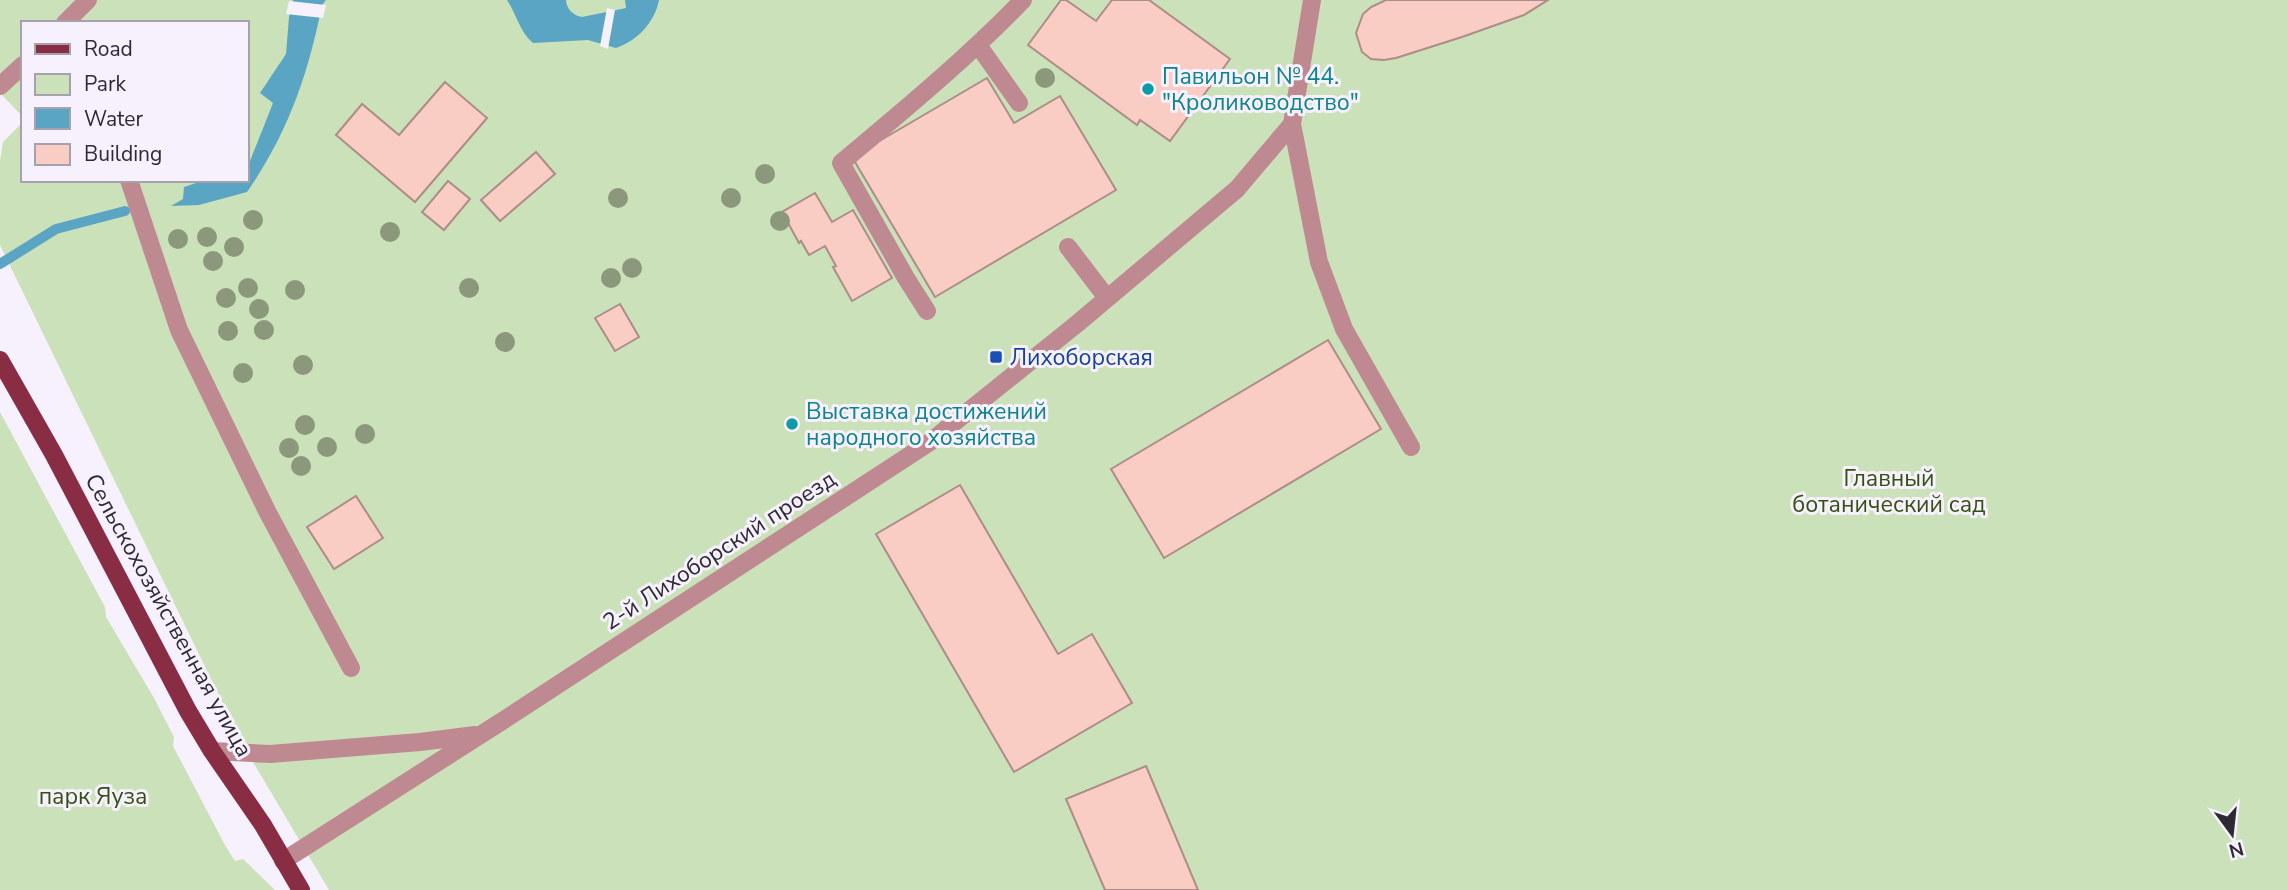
<svg xmlns="http://www.w3.org/2000/svg" width="2288" height="890" font-family="'Nunito Sans',sans-serif">
<rect width="100%" height="100%" fill="#f6f1fc"/>
<path fill="#cbe1ba" d="M0,0H2288V890H329L244,747L0,245V161L3,142L23,122V180H247V23H23V117L0,93Z
M0,412L105,607L106,617L154,698L174,737L173,746L226,847L235,861L243,859L275,890H0Z"/>
<path fill="#59a5c3" d="M293,0H326L322,5C308,75 288,133 247,192L199,205L171,206L183,199L184,187L205,180H247V163L250,161L273,103L260,93L286,54L289,17Z
M507,0H566C566,9 574,16 582,17L626,8L625,0H659C655,22 637,41 616,48L588,40L533,43C519,31 517,15 507,0Z"/>
<path fill="#f6f1fc" d="M289,1L326,5L323,18L286,14Z
M607,8L615,10L608,49L600,46Z"/>
<g fill="none" stroke-linecap="round" stroke-linejoin="round">
<path stroke="#59a5c3" stroke-width="10" d="M0,264L56,229L125,211"/>
</g>
<path fill="#f9ccc4" stroke="#ac8d87" stroke-width="2" d="M1061,0H1066L1096,21L1112,0H1149L1230,59L1170,141L1140,120L1137,125L1028,45Z
M1386,0H1548L1524,15L1462,37L1396,58L1384,60L1371,59L1362,52L1356,33L1363,14L1371,7Z
M987,78L1014,123L1060,96L1116,190L935,297L852,157Z
M445,82L487,118L415,202L336,135L362,104L399,135Z
M536,152L555,174L500,221L481,200Z
M448,181L470,199L444,230L422,212Z
M815,193L832,222L853,210L892,278L852,301L833,267L836,266L825,246L809,255L801,241L799,243L782,212Z
M620,304L639,337L615,351L595,318Z
M1328,340L1381,429L1164,558L1111,469Z
M960,485L1058,654L1092,634L1132,703L1014,772L876,534Z
M356,496L383,538L334,569L307,527Z
M1146,766L1198,890H1105L1066,799Z"/>
<g fill="none" stroke-linecap="round" stroke-linejoin="round">
<path stroke="#bf8992" stroke-width="18" d="M65,23L88,0
M978,45L1019,103
M0,86L23,65
M1292,124L1319,262L1344,329L1411,447
M129,180L179,330L267,511L351,668
M1068,247L1107,298
M927,311L906,278L841,163C904,110 966,59 1023,0
M212,751L270,754L420,742L475,735
M283,861L510,716L930,442L1078,323L1237,189L1292,124L1312,0"/>
<path stroke="#882d44" stroke-width="18" d="M0,360L54,455L188,711L212,751L263,825L301,890"/>
</g>
<g fill="#8b987c">
<circle cx="1045" cy="78" r="10"/>
<circle cx="765" cy="174" r="10"/>
<circle cx="618" cy="198" r="10"/>
<circle cx="731" cy="198" r="10"/>
<circle cx="253" cy="220" r="10"/>
<circle cx="780" cy="221" r="10"/>
<circle cx="390" cy="232" r="10"/>
<circle cx="207" cy="237" r="10"/>
<circle cx="178" cy="239" r="10"/>
<circle cx="234" cy="247" r="10"/>
<circle cx="213" cy="261" r="10"/>
<circle cx="632" cy="268" r="10"/>
<circle cx="611" cy="278" r="10"/>
<circle cx="248" cy="288" r="10"/>
<circle cx="469" cy="288" r="10"/>
<circle cx="295" cy="290" r="10"/>
<circle cx="226" cy="298" r="10"/>
<circle cx="259" cy="309" r="10"/>
<circle cx="264" cy="330" r="10"/>
<circle cx="228" cy="331" r="10"/>
<circle cx="505" cy="342" r="10"/>
<circle cx="303" cy="365" r="10"/>
<circle cx="243" cy="373" r="10"/>
<circle cx="305" cy="425" r="10"/>
<circle cx="365" cy="434" r="10"/>
<circle cx="327" cy="447" r="10"/>
<circle cx="289" cy="448" r="10"/>
<circle cx="301" cy="466" r="10"/>
</g>
<g fill="#0f9aa8" stroke="#f6f1fc" stroke-width="2.5">
<circle cx="1148" cy="89" r="7"/>
<circle cx="792" cy="424" r="7"/>
</g>
<rect fill="#1a4fb4" stroke="#f6f1fc" stroke-width="2.5" x="989" y="350" width="14" height="14" rx="3.5"/>
<g text-anchor="middle" stroke-width="6" stroke-linejoin="round" paint-order="stroke">
<g font-size="23" fill="#0d838f" stroke="#f6f1fc" text-anchor="start">
<text x="1162" y="84">Павильон № 44.<tspan x="1162" dy="26">"Кролиководство"</tspan></text>
<text x="806" y="419">Выставка достижений<tspan x="806" dy="26">народного хозяйства</tspan></text>
</g>
<g font-size="23" fill="#164399" stroke="#f6f1fc" text-anchor="start">
<text x="1010" y="365">Лихоборская</text>
</g>
<g font-size="23" fill="#345013" stroke="#f6f1fc">
<text x="1889" y="486">Главный<tspan x="1889" dy="26">ботанический сад</tspan></text>
<text x="93" y="804">парк Яуза</text>
</g>
<g font-size="23" fill="#2e2a34" stroke="#f6f1fc">
<text transform="translate(719 550) rotate(-33)" y="8">2-й Лихоборский проезд</text>
<text transform="translate(169 615) rotate(61)" y="8">Сельскохозяйственная улица</text>
</g>
</g>
<rect x="21" y="21" width="228" height="161" fill="#f6f1fc" stroke="#a6a1ac" stroke-width="2"/>
<rect x="35" y="44" width="35" height="10" fill="#882d44" stroke="#a6a1ac" stroke-width="2"/>
<text x="84" y="56" font-size="21" fill="#2e2a34">Road</text>
<rect x="35" y="74" width="35" height="21" fill="#cbe1ba" stroke="#a6a1ac" stroke-width="2"/>
<text x="84" y="91" font-size="21" fill="#2e2a34">Park</text>
<rect x="35" y="108" width="35" height="21" fill="#59a5c3" stroke="#a6a1ac" stroke-width="2"/>
<text x="84" y="126" font-size="21" fill="#2e2a34">Water</text>
<rect x="35" y="144" width="35" height="21" fill="#f9ccc4" stroke="#a6a1ac" stroke-width="2"/>
<text x="84" y="161" font-size="21" fill="#2e2a34">Building</text>
<g transform="translate(2232 834) rotate(165)" stroke="#f6f1fc" stroke-width="5" paint-order="stroke">
<path d="M0-5L12 26L0 18L-12 26Z" fill="#2e2a34"/>
<text y="-10" font-size="19" font-weight="bold" text-anchor="middle" fill="#2e2a34">N</text>
</g>
</svg>
